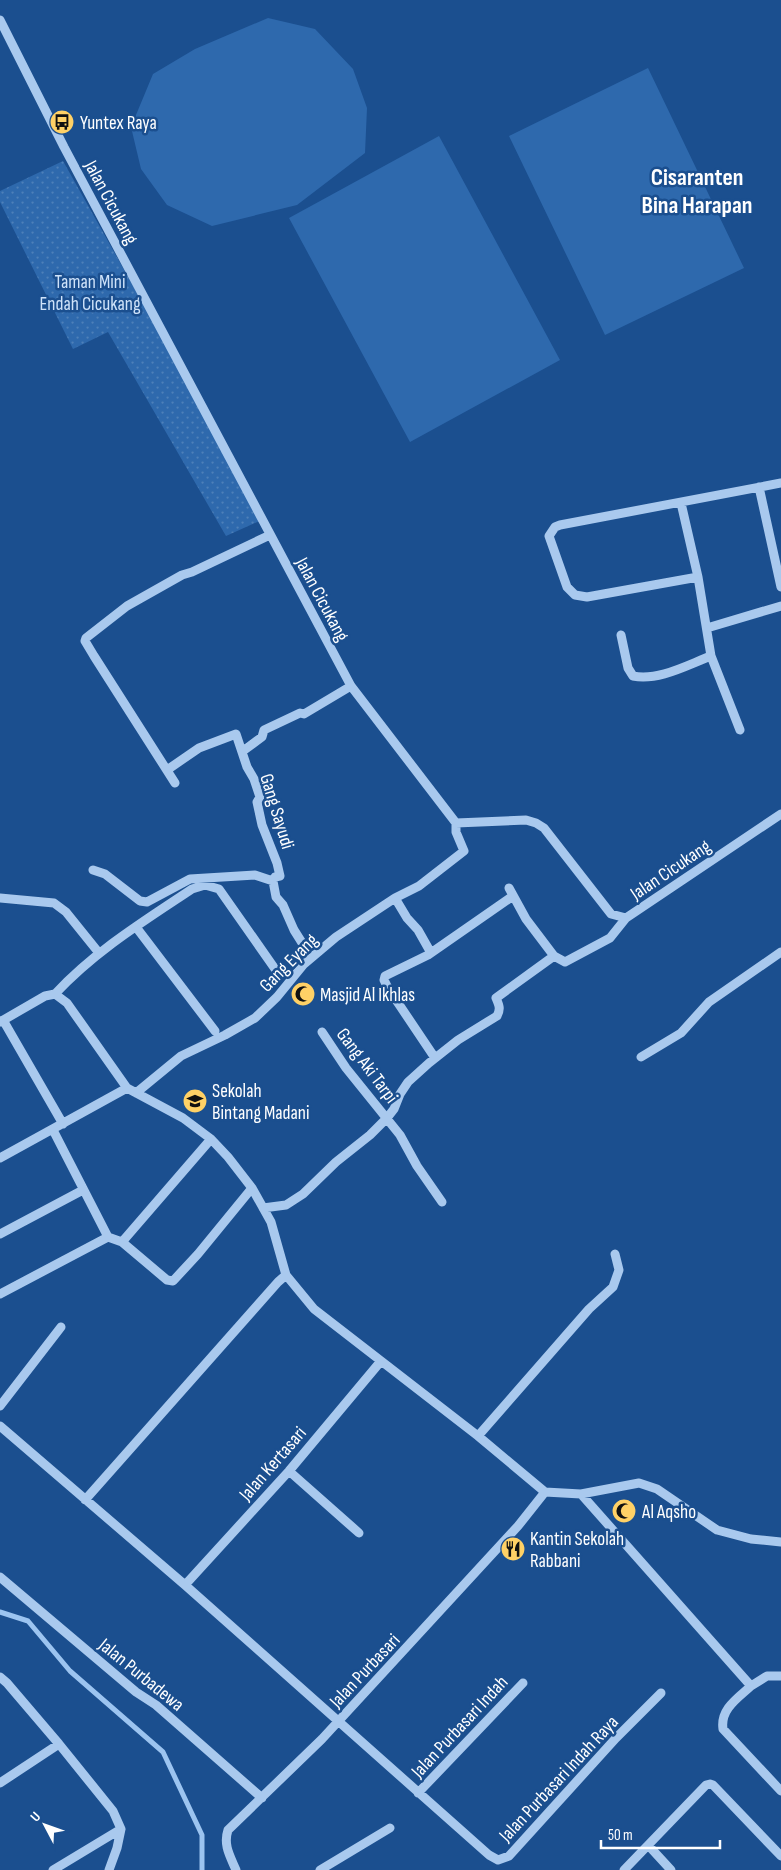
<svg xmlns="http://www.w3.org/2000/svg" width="781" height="1870" font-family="'Sofia Sans Condensed',sans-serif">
<defs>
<pattern id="grass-dots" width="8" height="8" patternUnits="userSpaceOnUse" patternTransform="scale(1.25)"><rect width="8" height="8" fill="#2e69ad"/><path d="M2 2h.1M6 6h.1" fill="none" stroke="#4d80b9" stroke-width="1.8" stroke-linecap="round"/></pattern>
</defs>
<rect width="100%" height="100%" fill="#1b4f8f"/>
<path fill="url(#grass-dots)" d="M63,161L264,519L226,536L108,332L73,349L0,202V191Z"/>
<path fill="#2e69ad" d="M268,18L315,29L353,69L367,108L365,153L297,205L212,226L167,205L141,169L131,127L153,74L195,49Z
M648,68L744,268L605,335L509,136Z
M439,136L560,360L410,442L289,218Z"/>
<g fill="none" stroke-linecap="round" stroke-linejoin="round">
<path stroke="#9cc4f0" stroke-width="5" d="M0,1612L28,1621L70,1671L163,1752L202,1835V1870"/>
<path stroke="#a9c9ee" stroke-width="9" d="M0,20L64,147L351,686L456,823L526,820L536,823L544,828L611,914L626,918L781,814
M759,487L781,587
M681,503L698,577L711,656L740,730
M698,577L587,597L575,595L567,587L549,536L555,527L560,525L781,483
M707,628L781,606
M621,635L628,668L633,676C659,681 687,665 711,656
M243,751L262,737L264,730L300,713L304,714L351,686
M167,770L199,748L236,734L247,767L254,779L260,797L257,802L262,825L277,863L280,876L275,877L273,881L276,897L283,905L294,930L311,957
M175,783L94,656L85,641L86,638L127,606L182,575L192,572L270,535
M93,870L105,874L140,901L147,902L190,879L255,875L273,881
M509,888L526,919L554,956
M0,898L54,903L66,912L99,953
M395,898L407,918L418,930L431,953
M136,927L215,1031
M55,994L67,1003L127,1088L183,1118L211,1139L228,1157L252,1188L271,1222L286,1275L314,1309L478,1436L545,1492L581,1494L639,1483L657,1489L717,1530L751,1539L781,1542
M55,994C95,951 144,921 192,889L205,885L219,889L280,976
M3,1020L63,1124
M0,1022L45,996L55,994
M322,1032L346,1068L400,1135L417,1166L442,1202
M641,1057L681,1033L709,1002L781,952
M435,1058L388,988L384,980L385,976L428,955L513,896
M136,1093L181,1056L225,1035L255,1018L277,997L304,964L336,937L395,898L419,886L464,851L456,832V823
M53,1130L108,1237L122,1242L167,1280L173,1281L198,1254L252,1188
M0,1158L127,1088
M263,1208L286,1205L303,1194L336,1162L370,1135L387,1118L394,1109L400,1094L408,1082L429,1063L458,1040L497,1016C501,1009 499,1005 496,998L554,956L565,962L610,938L626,918
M0,1234L83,1190
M122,1242L211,1139
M0,1294L108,1237
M0,1406L61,1327
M0,1426L185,1585L489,1855L498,1860L509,1856L616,1738L661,1693
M478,1436L589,1309L613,1287L619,1270L615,1254
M289,1471L359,1533
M581,1494L751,1686L767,1676H781
M85,1500L278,1282L286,1275
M0,1577L136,1692L156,1705L262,1798
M185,1585L289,1471L381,1361
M0,1677L7,1683L59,1744L113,1811L121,1829L53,1870
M751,1686C738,1698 720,1709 723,1729L781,1791
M0,1783L59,1744
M418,1793L523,1683
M648,1845L671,1870
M109,1870L117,1848L121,1829
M236,1870C230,1856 223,1845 228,1830L322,1739L518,1526L545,1492
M320,1870L390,1828
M624,1870L706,1785L710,1784L713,1785L781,1856"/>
</g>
<defs>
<symbol id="bus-disc" viewBox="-11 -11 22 22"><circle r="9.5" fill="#ffd166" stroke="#1b4f8f"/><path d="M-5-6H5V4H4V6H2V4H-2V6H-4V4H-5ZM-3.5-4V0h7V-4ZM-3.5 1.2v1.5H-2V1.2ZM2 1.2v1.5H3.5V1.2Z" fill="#111"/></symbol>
<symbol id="mosque-disc" viewBox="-11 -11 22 22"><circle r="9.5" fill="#ffd166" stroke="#1b4f8f"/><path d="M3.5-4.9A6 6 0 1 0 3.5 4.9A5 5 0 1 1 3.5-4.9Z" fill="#111"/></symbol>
<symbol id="school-disc" viewBox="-11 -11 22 22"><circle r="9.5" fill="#ffd166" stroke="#1b4f8f"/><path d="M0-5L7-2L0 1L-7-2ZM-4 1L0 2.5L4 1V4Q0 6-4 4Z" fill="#111"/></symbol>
<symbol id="restaurant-disc" viewBox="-11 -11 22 22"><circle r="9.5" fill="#ffd166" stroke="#1b4f8f"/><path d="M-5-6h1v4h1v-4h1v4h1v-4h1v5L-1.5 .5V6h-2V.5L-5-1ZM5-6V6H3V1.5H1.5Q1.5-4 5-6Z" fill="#111"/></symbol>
</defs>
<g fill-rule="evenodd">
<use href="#bus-disc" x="48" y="108" width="28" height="28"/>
<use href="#mosque-disc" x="289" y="980" width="28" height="28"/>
<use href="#school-disc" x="181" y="1087" width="28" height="28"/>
<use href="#mosque-disc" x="610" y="1497" width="28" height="28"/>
<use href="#restaurant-disc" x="499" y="1535" width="28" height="28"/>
</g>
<g text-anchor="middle" stroke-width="5" stroke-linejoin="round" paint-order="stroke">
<g font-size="19" fill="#fff" stroke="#1b4f8f" text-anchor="start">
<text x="80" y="129">Yuntex Raya</text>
<text x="320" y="1001">Masjid Al Ikhlas</text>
<text x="212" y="1097">Sekolah<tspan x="212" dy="22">Bintang Madani</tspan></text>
<text x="642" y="1518">Al Aqsho</text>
<text x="530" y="1545">Kantin Sekolah<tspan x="530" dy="22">Rabbani</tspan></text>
</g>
<g font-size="19" fill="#fff" stroke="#1b4f8f">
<text transform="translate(112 202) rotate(62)" y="7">Jalan Cicukang</text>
<text transform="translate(323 599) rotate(62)" y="7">Jalan Cicukang</text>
<text transform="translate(278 811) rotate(73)" y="7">Gang Sayudi</text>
<text transform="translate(670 869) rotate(-34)" y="7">Jalan Cicukang</text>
<text transform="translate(288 962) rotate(-45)" y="7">Gang Eyang</text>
<text transform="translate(368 1065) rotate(53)" y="7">Gang Aki Tarpi</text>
<text transform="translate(272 1463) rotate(-49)" y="7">Jalan Kertasari</text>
<text transform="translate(364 1670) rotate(-47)" y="7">Jalan Purbasari</text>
<text transform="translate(142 1674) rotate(39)" y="7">Jalan Purbadewa</text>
<text transform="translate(459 1726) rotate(-47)" y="7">Jalan Purbasari Indah</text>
<text transform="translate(558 1778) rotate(-47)" y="7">Jalan Purbasari Indah Raya</text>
</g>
<g font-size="19" fill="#cfe3fa" stroke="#1b4f8f">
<text x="90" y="288">Taman Mini<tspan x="90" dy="22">Endah Cicukang</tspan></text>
</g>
<g font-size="24" font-weight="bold" fill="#fff" stroke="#1b4f8f">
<text x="697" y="185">Cisaranten<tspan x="697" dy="28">Bina Harapan</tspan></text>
</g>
</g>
<g transform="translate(45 1825) rotate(311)" stroke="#1b4f8f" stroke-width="4" paint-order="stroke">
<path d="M0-4L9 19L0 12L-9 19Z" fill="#ffffff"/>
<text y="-8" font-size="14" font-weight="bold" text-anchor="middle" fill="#ffffff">U</text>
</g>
<path d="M601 1840v8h119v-8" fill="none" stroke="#ffffff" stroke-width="2.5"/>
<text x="608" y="1840" font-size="15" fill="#ffffff" stroke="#1b4f8f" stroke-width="4" paint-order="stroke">50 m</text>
</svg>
